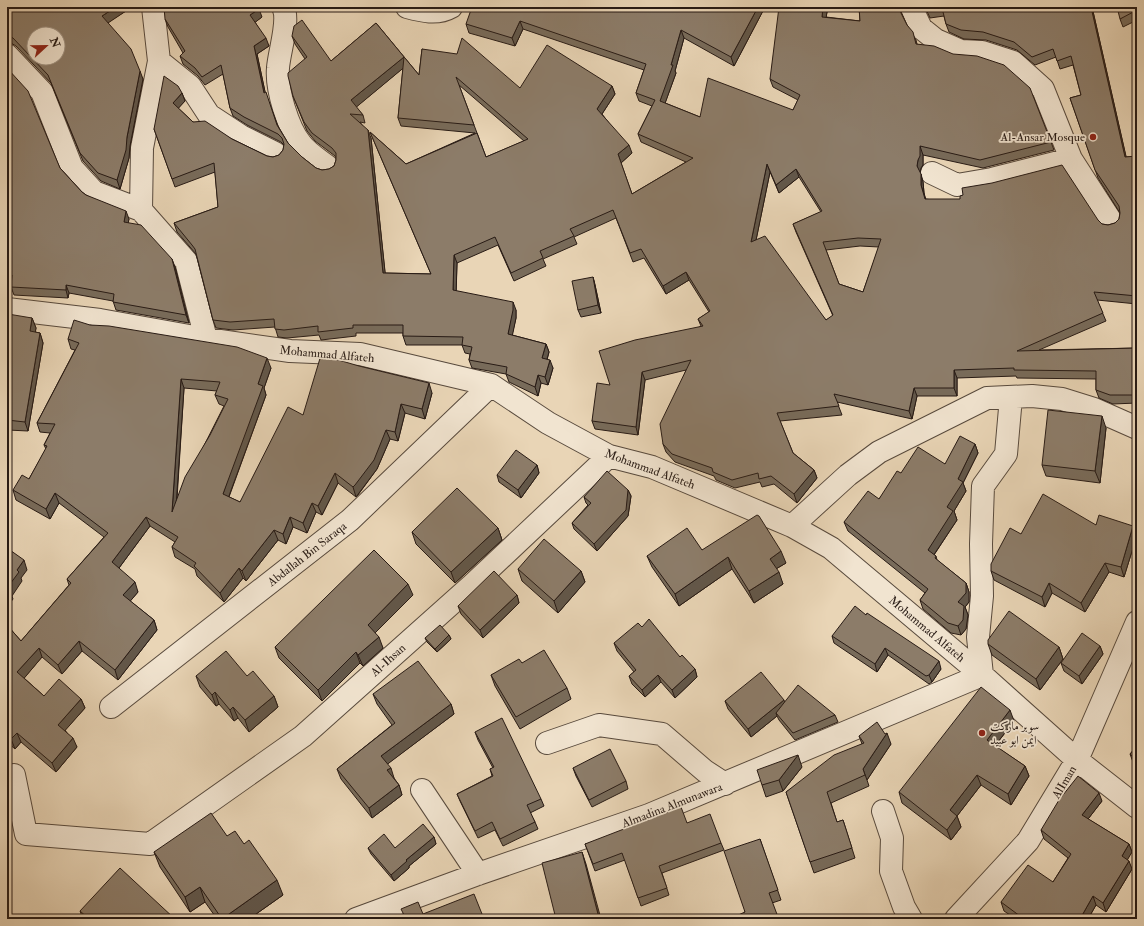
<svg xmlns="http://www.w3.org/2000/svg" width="1144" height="926" font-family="'IM FELL Double Pica',Amiri,serif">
<rect width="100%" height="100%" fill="#e9d5b6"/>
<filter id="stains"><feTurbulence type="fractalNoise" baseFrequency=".005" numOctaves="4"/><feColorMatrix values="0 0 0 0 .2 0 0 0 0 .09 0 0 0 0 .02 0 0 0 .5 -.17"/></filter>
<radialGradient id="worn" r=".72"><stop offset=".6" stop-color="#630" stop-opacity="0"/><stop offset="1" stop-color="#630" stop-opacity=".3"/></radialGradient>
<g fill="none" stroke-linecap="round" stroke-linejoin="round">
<defs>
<path id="minor" d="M283,7C290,20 279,52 278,68C276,89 288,128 301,144C308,153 318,159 327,166
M407,7C422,11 437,15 451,7
M911,7L921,28L936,40L961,51L982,52L1013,62L1043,89L1071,159L1111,221
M7,55L42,92L72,168L94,192L141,210L186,261L206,339
M159,61L190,86L209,115L241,136L275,153
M932,173L957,185L992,179L1071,159
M141,210L142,148L159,61L153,7
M7,309L100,320L206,339L290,351L360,354L491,385L548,423L609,456L652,467L792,526L831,548L982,675L1077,760L1137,807
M792,526L848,475L879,452L987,398L1032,396L1062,399L1094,409L1137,428
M111,707L350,520L491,385
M547,743L599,725L662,734L705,771L725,784
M14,775L26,834L150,844L303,736L471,586L609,456
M422,790L478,874
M883,811L892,838L891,871L904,907L911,919
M356,919L478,874L649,815L982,675L978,637L982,596L981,544L983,486L1006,454L1011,397
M956,919L1028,841L1077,760L1137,622"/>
</defs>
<use href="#minor" stroke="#584a3d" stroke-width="24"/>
<use href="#minor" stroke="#f1e4d0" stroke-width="22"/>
</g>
<path fill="#786b5a" stroke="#281b15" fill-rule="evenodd" d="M7,7H132L107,23L143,79L130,146L129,158L120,189L101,181L83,161L51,83L16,46L11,43H7Z
M765,7L734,66L684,38L675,71L676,73L665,103L700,117L793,110L798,100L773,87L770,79L827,12L826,17L860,21L859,7H899L907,25L916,40L917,44L1051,142L1054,150L983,168L923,155V165L921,168L920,172L923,182L924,193L925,199L1098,220L1102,224L1108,225L1115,223L1119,219L1120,213L1098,178L1070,98L1081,95L1073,65L1060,69L1056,57L1035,65L1017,50L986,40L964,39L949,32L946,24L944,16L930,18L925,7H1092L1126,157L1137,156V304L1097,300L1106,321L1039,350L1137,348V403L1113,404L1099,398L1096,390V379L1017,378L1016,376L957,378V396H917L912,419L837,402L842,415L780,421L793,453L814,470L817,478L797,503L774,484L762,487L760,482L735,488L716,480L714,476L675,462L666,452L663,444L686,370L645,380L638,435L595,429L592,421L610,385L701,326L698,319L709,312L689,280L666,294L644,258L633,262L616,218L574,237L577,244L543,259L546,266L514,281L498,245L457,263L456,291L516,310V318L512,335L546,344L549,352L547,360L553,368L548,385L541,383L538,396L509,382L506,374L472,368L469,360L470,354L465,353L462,345H406L403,336V333H356V336L321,340L319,335L287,338L278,337L275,327L233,330L216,328L213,320L196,254L177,232L174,223L218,207L215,172L175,187L154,129L182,93L185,101L178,108L193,122L232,139L267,156L273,157L279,155L283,150L284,145L281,142L247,125L233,116L230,108L223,74L205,85L198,76L183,64L180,56L183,53L168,27L165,19L262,17L255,22L269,46L257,54L265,92L278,126L288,143L302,157L316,168L322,170L329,169L334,166L336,160V158L335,156L315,141L307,131L293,96L305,59L295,44L292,36L331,61L376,23L419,75L422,49L520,88L612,86L615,94L602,114L632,153L621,163L632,194L686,162L641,142L638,134L652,106L639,101L636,93L644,70L523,29L515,46L469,33L466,24ZM403,68L398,118L401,126L475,133L406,164L370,132L431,274L385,273L371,138L360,122L365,123L363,115L356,107ZM459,85L524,141L486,157ZM770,172L779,193L799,177L821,212L793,224L796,232L833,316L826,320L756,240ZM860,246L879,247L863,292L839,284L826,250Z
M1137,7V20L1123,27L1120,19Z
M7,68L60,168L82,192L86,195L129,219L128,222L175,267L189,323L116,310L113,301L69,293L68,298L14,295L11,287L12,283L7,282Z
M593,277L595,285L601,313L581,317L578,310Z
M32,318L36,328L35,332L40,333L43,343L28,431L8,430L7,439V322Z
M90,325L271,368L264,388L266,395L229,497L240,502L303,415L432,393L425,419L405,413L398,441L390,439L377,469L358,495L356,497L338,483L322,515L316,512L307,533L293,527L286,544L278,540L246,581L243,578L224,602L197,576L195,569L175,557L172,547L175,542L150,526L119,568L138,592L130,601L154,620L157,630L118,680L82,651L62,674L42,657L24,678L44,696L81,699L85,708L65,730L77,747L56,772L21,742L15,749L7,742V625L21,641L69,585L67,579L104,537L59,503L50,519L16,500L13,490L29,479L46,449L44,445L50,433L40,432L37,423L75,350L71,349L68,339ZM184,388L217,391L215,395L219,404L224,406L177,499Z
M1106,428L1100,483L1046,476L1042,465Z
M975,444L978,453L963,483L966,491L954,511L957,520L934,555L936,556L937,560L966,583L969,592V602L965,607L968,615L966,629L961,635L951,633L923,609L920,600L925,593L848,531L844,522L879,499L901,473L945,464Z
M537,465L539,473L521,498L499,482L497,475Z
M628,490L631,496L628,516L597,551L574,529L572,523L588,505L586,503L584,497Z
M1096,525L1133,526L1137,535L1124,577L1109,572L1085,612L1052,593L1045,607L994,580L991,571L1021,534Z
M498,528L502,540L455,583L416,544L412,532Z
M702,550L786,563L776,569L783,584L754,603L732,569L679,606L652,567L647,556Z
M518,569L581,571L585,582L558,613L522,581Z
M413,595L375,633L383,648L363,666L360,663L322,701L279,658L275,647Z
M517,595L519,603L483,638L461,614L458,606Z
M866,615L941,669L932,682L929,684L888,655L877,672L834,643L832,636Z
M449,635L451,639L437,652L427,642L425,638Z
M614,643L680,657L695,669L697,677L675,698L661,682L645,697L632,684L629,676L634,672L617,651Z
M988,644L1059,647L1063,659L1040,690L992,655Z
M1100,646L1103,654L1082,684L1064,671L1061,663Z
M1137,656V666L1134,659Z
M522,663L567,688L571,699L520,729L495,686L491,675Z
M196,676H247L274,696L278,707L249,732L238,718L234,721L219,704L216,706L200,687Z
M373,694L451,704L454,714L387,764L394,778L399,785L402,795L372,818L341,779L337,769L392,725L377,704Z
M725,701L785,702L835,715L838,722L795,740L779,720L777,716L751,737L728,709Z
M1014,721L995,746L1025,766L1029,776L1011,805L981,785L957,816L961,827L951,840L902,803L899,792Z
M475,732L541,799L544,806L530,813L535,822L538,829L503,846L495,830L478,838L460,801L457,794L492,776L490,769L493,768L478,740Z
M859,736L891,744L867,780L869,786L831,803L837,822L843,820L855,858L814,873L786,792L862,744Z
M1137,746V766L1133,762L1130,754Z
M802,767L783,791L766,797L762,785Z
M573,768L626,781L628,789L592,807L576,776Z
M1102,801L1088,819L1129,844L1132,852L1127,859L1132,869L1106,912L1096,905L1088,919H1016L1004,911L1001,902L1053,882L1068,858L1044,839L1041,830Z
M687,823L721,843L724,850L662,873L669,895L641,906L625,860L595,871L585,844Z
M227,836L283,895L249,919H217L205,902L190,912L160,867L154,852Z
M434,837L436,844L409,866V868L394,881L371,854L368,848H395Z
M760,839L781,900L772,903L778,919H737L745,912Z
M80,911L175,919H83Z"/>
<path fill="#62574a" stroke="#281b15" d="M116,7H132L105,25L102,16Z
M758,7H765L734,66L731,57Z
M823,7H825L827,12L825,25L822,17Z
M1091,7H1092L1128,165L1125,157Z
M259,9L262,17L253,24L250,15Z
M520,21L523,29L515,46L512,38Z
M681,30L684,38L675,71L676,73L663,109L660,101L671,65Z
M266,38L269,46L257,54L267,101L264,93L254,46Z
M404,57L407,65L354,109L351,100Z
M140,71L143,79L130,146L129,158L120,189L117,180L127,137Z
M612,86L615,94L600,117L597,109Z
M182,93L185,101L176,111L173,103Z
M368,130L371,138L386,281L383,273Z
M629,145L632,153L621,163L618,154Z
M920,146L923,155V165L921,168L920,174L917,166Z
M767,164L770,172L754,250L751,242Z
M796,169L799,177L779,193L776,185Z
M921,174L923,182L924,193L928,207L921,185Z
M126,211L129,219L127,230L124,222Z
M454,255L457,263L456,298L453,290Z
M172,259L175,267L189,323L186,315Z
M686,272L689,280L666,294L663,286Z
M593,277L595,285L601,313L598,305Z
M66,285L69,293L68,298L66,290Z
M513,302L516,310V318L511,342L508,334Z
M32,318L36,328L34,341L30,331Z
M40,333L43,343L28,431L25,422Z
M546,344L549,352L545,366L542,358Z
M267,358L271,368L264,388L266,395L226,504L223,494L258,384Z
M550,360L553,368L548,385L545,377Z
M954,370L957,378V396L954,388Z
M642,372L645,380L638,435L636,427Z
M538,375L541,383L538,396L535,387Z
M181,379L184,388L175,522L172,512Z
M429,383L432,393L425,419L422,409Z
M914,388L917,396L912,419L909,411Z
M401,404L405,413L398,441L395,432Z
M1102,416L1106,428L1100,483L1095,471Z
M7,427L8,430L7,439Z
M386,430L390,439L377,469L356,497L353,487Z
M975,444L978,453L963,483L966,491L954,511L957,520L931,559L928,550L947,507L958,479Z
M537,465L539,473L521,498L518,490Z
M814,470L817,478L797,503L794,494Z
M335,473L338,483L322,515L318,506Z
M628,490L631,496L628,516L597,551L594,544Z
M55,493L59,503L50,519L46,509Z
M312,503L316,512L307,533L303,523Z
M146,517L150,526L116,572L112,562Z
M290,517L293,527L286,544L283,534Z
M1133,526L1137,535L1124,577L1121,567Z
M498,528L502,540L455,583L451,572Z
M274,530L278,540L246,581L242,571Z
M781,551L786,563L774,570L770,559Z
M728,557L732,569L679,606L675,594Z
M24,560L27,570L21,578L22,581L12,596L13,599L7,607V588L17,570Z
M1105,563L1109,572L1085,612L1081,603Z
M239,568L243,578L224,602L220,593Z
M581,571L585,582L558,613L554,601Z
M779,572L783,584L754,603L749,591Z
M135,582L138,592L127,605L123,595Z
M966,583L969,592V602L965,607L968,615L966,629L961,635L958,626V602Z
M1049,583L1052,593L1045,607L1042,597Z
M408,584L413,595L372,636L368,625Z
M517,595L519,603L483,638L480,630Z
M154,620L157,630L118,680L115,670Z
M449,635L451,639L437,652L435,649Z
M379,637L383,648L363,666L358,655Z
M79,641L82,651L62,674L58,665Z
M1100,646L1103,654L1082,684L1079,676Z
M1059,647L1063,659L1040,690L1036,679Z
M39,648L42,657L21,682L17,672Z
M885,648L888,655L877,672L875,664Z
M356,652L360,663L322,701L318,690Z
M939,661L941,669L932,682L929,675Z
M695,669L697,677L675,698L672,690Z
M658,675L661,682L645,697L642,690Z
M215,692L219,704L216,706L212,695Z
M274,696L278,707L249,732L245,720Z
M81,699L85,708L62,734L58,725Z
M784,700L787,708L776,713L777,716L751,737L748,729Z
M451,704L454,714L385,766L381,756Z
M233,707L238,718L234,721L230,710Z
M1010,710L1014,721L991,751L987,740Z
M17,733L21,742L15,749L11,739Z
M887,733L891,744L867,780L863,769Z
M73,738L77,747L56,772L52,763Z
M798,755L802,767L783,791L779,780Z
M1025,766L1029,776L1011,805L1008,794Z
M391,768L394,778L391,780L387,770Z
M977,775L981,785L957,816L961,827L951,840L947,830L950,810Z
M399,785L402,795L372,818L369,808Z
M1099,793L1102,801L1085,823L1082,815Z
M434,837L436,844L409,866V868L394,881L391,875L406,860Z
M1129,844L1132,852L1125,864L1122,856Z
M582,852L586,864L601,919H600L599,918Z
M1129,861L1132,869L1106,912L1103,903Z
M277,880L283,895L249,919H222Z
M200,887L205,902L190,912L185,897Z
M1093,896L1096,905L1088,919H1080Z"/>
<path fill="#8c7c69" stroke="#281b15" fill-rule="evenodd" d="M7,7H116L102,16L131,49L140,71L127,137L126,150L117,180L98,173L80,153L48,75L13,38L7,35ZM34,34H58V58H34Z
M164,7H257L259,9L250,15L266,38L254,46L264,93L266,92L277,125L288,143L302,157L316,168L322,170L329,169L334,166L336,160V153L332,148L312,133L304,122L293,96L288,76V73L307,57L292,36L294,26L302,20L331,61L376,23L419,75L422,49L457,54L462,38L520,88L547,45L612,86L597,109L629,145L618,154L632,194L693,158L638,134L655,100L636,93L646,64L520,21L512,38L466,24L472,7H758L731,57L681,30L671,65H673L660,101L700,117L708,78L793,110L800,95L770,79L779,7H823L822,17L860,21L859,7H898L907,25L913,32L916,44L934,46L953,54L977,56L1004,65L1030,88L1051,142L980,160L920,146V156L918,160L917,166L921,174V185L925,199H960V196L963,195L962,188L992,183L1062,165L1098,220L1102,224L1108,225L1115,223L1119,219L1120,213L1119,206L1095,170L1070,98L1081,95L1071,56L1057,61L1053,49L1032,57L1014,42L983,32L961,30L946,24L942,8L927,10L926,7H1091L1125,157L1137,156V296L1094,292L1103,313L1017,351L1137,348V395H1110L1096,390V371L1014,370V368L954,370V388H914L909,411L834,394L839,406L777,413L793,453L814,470L794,494L771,476L759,479L758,473L732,480L713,472L712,468L672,454L663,444L660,424L691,360L642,372L636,427L592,421L597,383L610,385L599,351L635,340L703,326L698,319L710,311L686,272L663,286L641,249L630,253L613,210L570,229L574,236L540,251L543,258L511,273L495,237L454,255L453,290L513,302V310L508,334L546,344L542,358L550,360L545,377L538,375L535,387L506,374L507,367L469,360L472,347L462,345L463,337L403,336V325H353V328L318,332V326L284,330L275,329L274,319L230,322L213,320L195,249L192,245L174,223L218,207L214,163L172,179L154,129L164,76L178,86L182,93L173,103L193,122L205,121L232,139L267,156L273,157L279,155L283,150L284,144L282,138L278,134L244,117L230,108L221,65L202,77L195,68L180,56L185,51L165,19ZM404,57L398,118L474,125L456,77L528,139L486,157L477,133L406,164L370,132L431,274L383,273L368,130L350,114L363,115L351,100ZM767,164L776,185L796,169L822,211L793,224L833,315L826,320L765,236L751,242ZM858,238L881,239L863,292L839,284L823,242Z
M1117,7H1137V10L1120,19Z
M7,68L28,91L60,168L82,192L86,195L126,211L124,222L141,225L172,259L186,315L113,302L114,294L66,285V290L11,287L12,275L7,274Z
M593,277L598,305L578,310L572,281Z
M8,314L32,318L30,331L40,333L25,422L7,420V322Z
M74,320L90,325L109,326L237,347L267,358L258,384L263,386L223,494L240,502L288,407L303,415L321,355L359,366L429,383L422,409L401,404L395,432L386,430L374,460L355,485L353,487L335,473L318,506L312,503L303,523L290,517L283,534L274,530L242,571L239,568L220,593L194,566L196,563L172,547L178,537L146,517L112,562L135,582L123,595L154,620L115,670L79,641L58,665L39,648L17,672L44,696L59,679L81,699L58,725L73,738L52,763L17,733L11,739L7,735V625L21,641L71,583L67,579L108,533L55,493L46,509L13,490L22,475L29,479L47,446L44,445L55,424L37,423L79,343L68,339ZM181,379L220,382L215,395L228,399L210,435L185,477L172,512Z
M1048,410L1102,416L1095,471L1042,465Z
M960,436L975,444L958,479L963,482L947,507L953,511L928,550L936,556L935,558L966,583V593L958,602L964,606L963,620L958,626L948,623L920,600L928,589L844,522L868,491L879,499L897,471L901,473L918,447L945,464Z
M516,450L537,465L518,490L497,475Z
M607,471L628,490L626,510L594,544L572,523L591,503L584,497Z
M457,488L498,528L451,572L412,532Z
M1043,494L1096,525L1099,515L1133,526L1121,567L1105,563L1081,603L1049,583L1042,597L991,571V564L1010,528L1021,534Z
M757,515L759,516L781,551L770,559L779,572L749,591L728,557L675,594L647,556L687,528L702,550Z
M544,539L581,571L554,601L518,569Z
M7,548L24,560L17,570L19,572L7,588Z
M374,550L408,584L368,625L379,637L358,655L356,652L318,690L275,647Z
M494,571L517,595L480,630L458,606Z
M7,588L10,590L7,593Z
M855,606L866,615L867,613L939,661L929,675L926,676L885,648L875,664L832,636Z
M1009,611L1059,647L1036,679L988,644V640Z
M649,619L680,657L682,655L695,669L672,690L658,675L642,690L629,676L636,670L614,643L638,623L642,627Z
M440,625L449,635L435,649L425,638Z
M1082,633L1100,646L1079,676L1061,663Z
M544,650L567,688L516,717L491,675L519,659L522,663Z
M226,651L247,676L253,671L274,696L245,720L233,707L230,710L215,692L212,695L196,676Z
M1137,656V662L1134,659Z
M418,661L451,704L381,756L391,768L387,770L399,785L369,808L337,769L395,723L373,694Z
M761,672L784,700L748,729L725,701Z
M798,685L835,715L793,733L776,713Z
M981,687L1010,710L987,740L1025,766L1008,794L977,775L950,810L957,816L947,830L899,792Z
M502,718L541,799L527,805L535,822L500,839L492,822L475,831L457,794L493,776L490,769L494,767L475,732Z
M877,722L885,734L887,733L863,769L865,775L827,792L837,822L843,820L852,848L810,862L786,792L834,755L864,743L859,736Z
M1137,746V761L1130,754Z
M610,749L626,781L589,800L573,768Z
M798,755L779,780L762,785L757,770Z
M1078,776L1099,793L1082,815L1129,844L1122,856L1129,861L1103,903L1093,896L1080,919H1024L1001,902L1028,865L1053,882L1071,854L1041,830L1059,800Z
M681,807L687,823L710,814L721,843L659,866L667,888L638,898L622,853L593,864L585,844Z
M211,813L227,836L235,831L244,844L249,840L277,880L222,919L200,887L185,897L154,852Z
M423,824L434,837L406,860L407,861L391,875L368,848L384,834L395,848Z
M760,839L778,890L769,893L778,917L773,919H737L736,916L745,912L724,851Z
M582,852L599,918L594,919H556L542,863Z
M120,868L175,919H89L80,911Z
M474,894L484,919H406L401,909L418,902L423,914Z"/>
<g fill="#8f2418" stroke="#f1e4d0" stroke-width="1.5">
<circle cx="1093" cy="137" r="4"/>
<circle cx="982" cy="733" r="4"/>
</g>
<g text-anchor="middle" stroke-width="3.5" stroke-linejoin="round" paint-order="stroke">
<g font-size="12" fill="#281b15" stroke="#f1e4d0" text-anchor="end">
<text x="1085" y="141">Al-Ansar Mosque</text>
<text x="990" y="730" text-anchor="start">سوبر ماركت<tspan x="990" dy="14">ايمن ابو عبيد</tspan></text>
</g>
<g font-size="12" fill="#281b15" stroke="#f1e4d0">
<text transform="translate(327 354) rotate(5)" y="4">Mohammad Alfateh</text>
<text transform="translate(650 469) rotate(20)" y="4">Mohammad Alfateh</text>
<text transform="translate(307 554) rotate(-38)" y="4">Abdallah Bin Saraqa</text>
<text transform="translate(927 629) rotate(40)" y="4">Mohammad Alfateh</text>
<text transform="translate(388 660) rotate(-42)" y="4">Al-Ihsan</text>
<text transform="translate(1064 782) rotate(-59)" y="4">AlIman</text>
<text transform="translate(672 805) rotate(-21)" y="4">Almadina Almunawara</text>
</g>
</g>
<rect width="1144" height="926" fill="none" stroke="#e9d5b6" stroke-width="24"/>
<rect x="8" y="8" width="1128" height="910" fill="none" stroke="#281b15" stroke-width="2"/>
<rect x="12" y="12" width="1120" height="902" fill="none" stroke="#281b15"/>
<g transform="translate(46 46) rotate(68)"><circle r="19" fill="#f1e4d0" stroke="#a19485"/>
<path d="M0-3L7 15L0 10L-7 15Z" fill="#8f2418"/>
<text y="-6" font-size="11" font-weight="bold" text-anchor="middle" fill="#281b15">N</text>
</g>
<rect width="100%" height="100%" filter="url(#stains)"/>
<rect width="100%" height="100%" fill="url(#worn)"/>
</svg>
